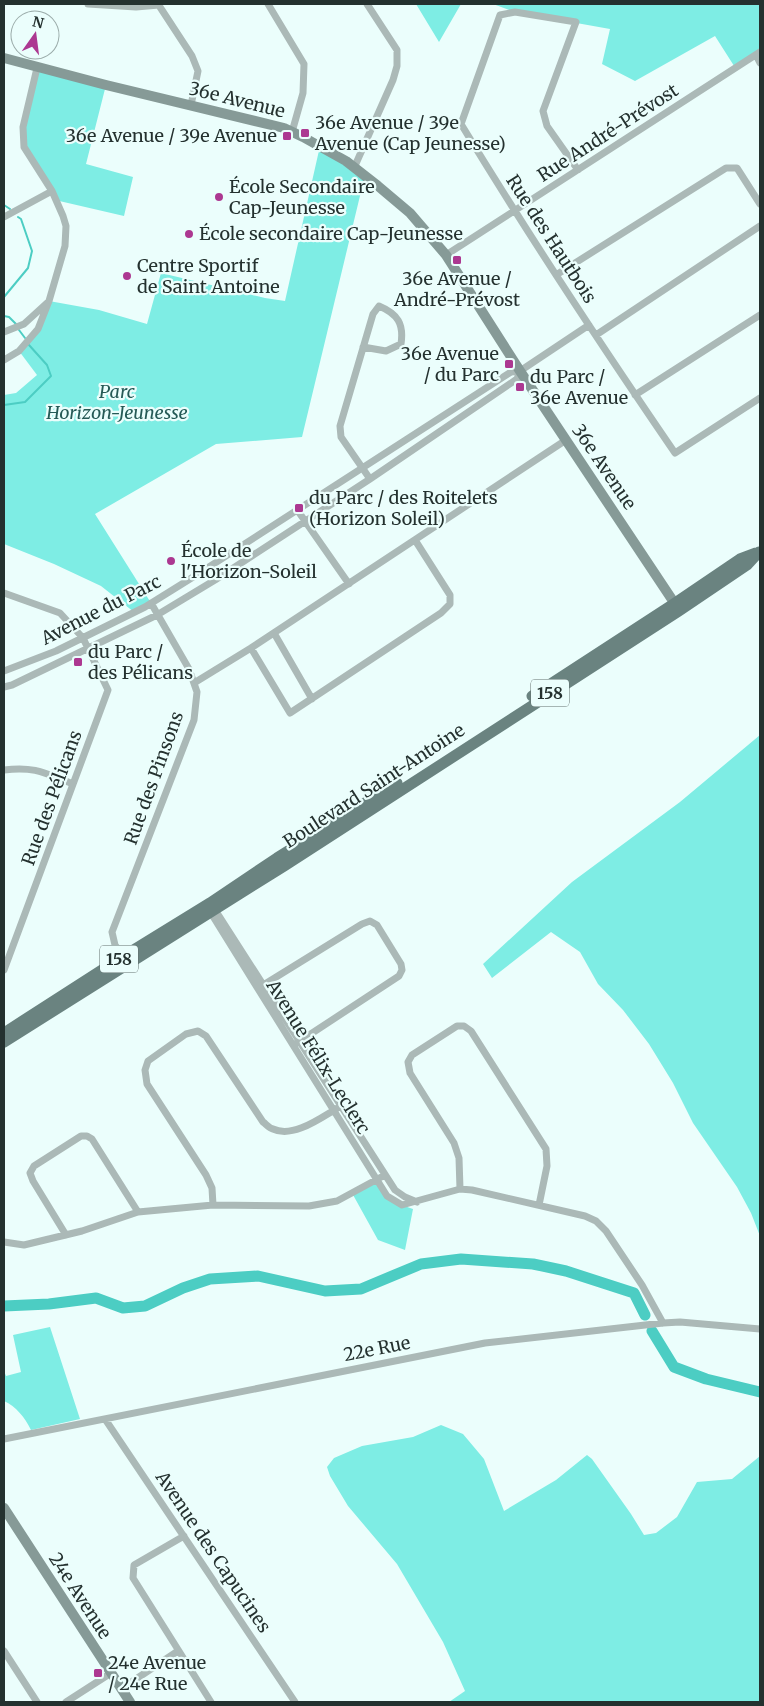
<svg xmlns="http://www.w3.org/2000/svg" width="764" height="1706" font-family="Merriweather,serif">
<rect width="100%" height="100%" fill="#ebfefc"/>
<path fill="#7eede4" d="M416,4H461L439,42Z
M493,4H760V53L736,69L715,36L635,81L602,64L610,29L515,12Z
M37,68L106,85L86,164L133,177L124,216L55,200L24,147L23,127Z
M320,146L365,175L302,437L216,444L95,514L151,603L134,612L101,586L54,564L4,544V395L16,393L37,375L19,351L38,329L49,301L99,310L147,324L161,273L265,298L285,301Z
M760,735V1236L751,1213L737,1187L693,1123L673,1083L649,1044L623,1010L598,984L580,952L551,932L492,978L483,964L572,882L680,802Z
M377,1179C388,1197 393,1202 413,1209L405,1250L378,1240L352,1193Z
M50,1327L80,1419L31,1430C25,1418 16,1406 4,1401V1371L6,1376L21,1372L13,1335Z
M441,1425L463,1434L484,1459L504,1511L556,1480L587,1455L592,1459L631,1514L644,1535L656,1533L677,1517L697,1482L732,1479L760,1456V1702H449L465,1691L443,1642L397,1564L348,1506L330,1476L327,1467L334,1458L362,1446L413,1437Z"/>
<g fill="none" stroke-linecap="round" stroke-linejoin="round">
<path stroke="#4ccdc3" stroke-width="2" d="M4,205L10,209
M4,297L28,268L32,251L21,219L18,217
M4,316L9,317L16,324
M19,330L25,338
M4,405L25,402L51,376L47,365L29,345"/>
<path stroke="#4ccdc3" stroke-width="11" d="M4,1306L49,1304L96,1298L123,1308L145,1306L183,1288L210,1279L258,1276L325,1291L361,1289L421,1264L461,1259L533,1264L566,1271L634,1293L645,1315
M652,1331L674,1367L706,1379L760,1392"/>
<path stroke="#abb9b7" stroke-width="7" d="M88,4L136,7L159,5
M158,4L192,56L198,71L191,105
M268,4L304,64L303,93L292,132
M756,55L760,63
M354,168L393,80L397,66V50L367,4
M578,170L547,126L543,111L576,22L515,12L500,15L461,124C529,236 601,345 675,453L760,398
M4,217L52,191
M446,255L760,52
M556,275L726,168H737L760,204
M4,332L24,324L47,303
M596,335L760,226
M363,347L386,351L401,344C404,324 398,314 379,306L373,314L340,426L341,437L370,479
M4,360L19,351L38,329L49,301L65,246L66,226L63,216L52,191L24,147L23,127L37,68
M635,395L760,315
M298,511L349,584
M4,593L60,613L83,638L108,690L4,970
M274,633L312,699
M251,648L290,713L441,613L450,604V595L415,540
M4,671L56,651L145,607L198,574L511,372L520,371L589,325
M194,683L251,648L566,440
M4,687L12,685L157,615L215,580L370,479L517,379L520,371
M4,770C34,766 45,773 73,784
M209,910L387,1196L402,1205L460,1189L472,1190L585,1216L596,1221L606,1231L642,1285L663,1323
M217,913L395,1190L405,1197L417,1202
M124,958L115,945L112,932L194,720L197,692L189,669L151,603
M260,987L362,924L370,921L377,925L401,964L402,970L399,976L297,1043
M460,1189L459,1158L454,1143L410,1073L408,1062L412,1055L457,1026H464L471,1031L546,1149L547,1166L539,1205
M213,1205L212,1188L206,1175L147,1084L145,1070L148,1061L186,1034L198,1031L206,1036L263,1122C266,1124 269,1128 273,1129C294,1139 323,1116 341,1106
M66,1235L33,1181L30,1173L34,1166L81,1136H87L92,1139L138,1212
M4,1242L24,1245L82,1231L138,1212L213,1205L309,1206L337,1201L385,1175
M105,1419L295,1702
M4,1439L485,1343L663,1323L680,1322L760,1329
M184,1536L134,1565L133,1578L211,1702
M4,1651L37,1702
M121,1689L178,1651
M66,1702L111,1673"/>
<path stroke="#869a97" stroke-width="10" d="M4,58L106,85L284,128L303,137L346,161L378,186L410,213L446,255L520,371L679,610
M4,1508L130,1702"/>
<path stroke="#6a8380" stroke-width="11" d="M532,696L675,603L740,559L756,553
M4,1033L122,957L210,903L277,858L397,783
M4,1042L284,866L679,611L747,565L759,552"/>
</g>
<g fill="#ac3891" stroke="#ebfefc" stroke-width="2">
<rect x="300" y="128" width="10" height="10" rx="2.5"/>
<rect x="282" y="131" width="10" height="10" rx="2.5"/>
<circle cx="219" cy="197" r="5"/>
<circle cx="189" cy="234" r="5"/>
<rect x="452" y="255" width="10" height="10" rx="2.5"/>
<circle cx="127" cy="276" r="5"/>
<rect x="504" y="359" width="10" height="10" rx="2.5"/>
<rect x="515" y="382" width="10" height="10" rx="2.5"/>
<rect x="294" y="503" width="10" height="10" rx="2.5"/>
<circle cx="171" cy="561" r="5"/>
<rect x="73" y="657" width="10" height="10" rx="2.5"/>
<rect x="93" y="1668" width="10" height="10" rx="2.5"/>
</g>
<g text-anchor="middle" stroke-width="4.5" stroke-linejoin="round" paint-order="stroke">
<g fill="#ebfefc" stroke="#606e6c" stroke-width="1">
<rect x="531" y="679.5" width="38" height="27" rx="4"/>
<rect x="100" y="945.5" width="38" height="27" rx="4"/>
</g>
<g font-size="16" font-weight="bold" fill="#24312f">
<text x="550" y="699">158</text>
<text x="119" y="965">158</text>
</g>
<g font-size="18" fill="#24312f" stroke="#ebfefc">
<text transform="translate(237 100) rotate(14)" y="6">36e Avenue</text>
<text transform="translate(608 133) rotate(-33)" y="6">Rue André-Prévost</text>
<text transform="translate(551 239) rotate(57)" y="6">Rue des Hautbois</text>
<text transform="translate(604 467) rotate(56)" y="6">36e Avenue</text>
<text transform="translate(101 610) rotate(-27)" y="6">Avenue du Parc</text>
<text transform="translate(154 778) rotate(-70)" y="6">Rue des Pinsons</text>
<text transform="translate(374 786) rotate(-33)" y="6">Boulevard Saint-Antoine</text>
<text transform="translate(52 798) rotate(-70)" y="6">Rue des Pélicans</text>
<text transform="translate(318 1057) rotate(58)" y="6">Avenue Félix-Leclerc</text>
<text transform="translate(377 1349) rotate(-11)" y="6">22e Rue</text>
<text transform="translate(213 1552) rotate(56)" y="6">Avenue des Capucines</text>
<text transform="translate(80 1596) rotate(57)" y="6">24e Avenue</text>
</g>
<g font-size="18" fill="#24312f" stroke="#ebfefc" text-anchor="start">
<text x="315" y="129">36e Avenue / 39e<tspan x="315" dy="21">Avenue (Cap Jeunesse)</tspan></text>
<text x="277" y="142" text-anchor="end">36e Avenue / 39e Avenue</text>
<text x="229" y="193">École Secondaire<tspan x="229" dy="21">Cap-Jeunesse</tspan></text>
<text x="199" y="240">École secondaire Cap-Jeunesse</text>
<text x="137" y="272">Centre Sportif<tspan x="137" dy="21">de Saint Antoine</tspan></text>
<text x="457" y="285" text-anchor="middle">36e Avenue /<tspan x="457" dy="21">André-Prévost</tspan></text>
<text x="499" y="360" text-anchor="end">36e Avenue<tspan x="499" dy="21">/ du Parc</tspan></text>
<text x="530" y="383">du Parc /<tspan x="530" dy="21">36e Avenue</tspan></text>
<text x="309" y="504">du Parc / des Roitelets<tspan x="309" dy="21">(Horizon Soleil)</tspan></text>
<text x="181" y="557">École de<tspan x="181" dy="21">l'Horizon-Soleil</tspan></text>
<text x="88" y="658">du Parc /<tspan x="88" dy="21">des Pélicans</tspan></text>
<text x="108" y="1669">24e Avenue<tspan x="108" dy="21">/ 24e Rue</tspan></text>
</g>
<g font-size="18" font-style="italic" fill="#255a56" stroke="#ebfefc">
<text x="117" y="398">Parc<tspan x="117" dy="21">Horizon-Jeunesse</tspan></text>
</g>
</g>
<rect width="764" height="1706" fill="none" stroke="#24312f" stroke-width="10"/>
<g transform="translate(35 35) rotate(14)"><circle r="24" fill="#ebfefc" stroke="#9bacaa"/>
<path d="M0-4L9 19L0 12L-9 19Z" fill="#ac3891"/>
<text y="-8" font-size="14" font-weight="bold" text-anchor="middle" fill="#24312f">N</text>
</g>
</svg>
